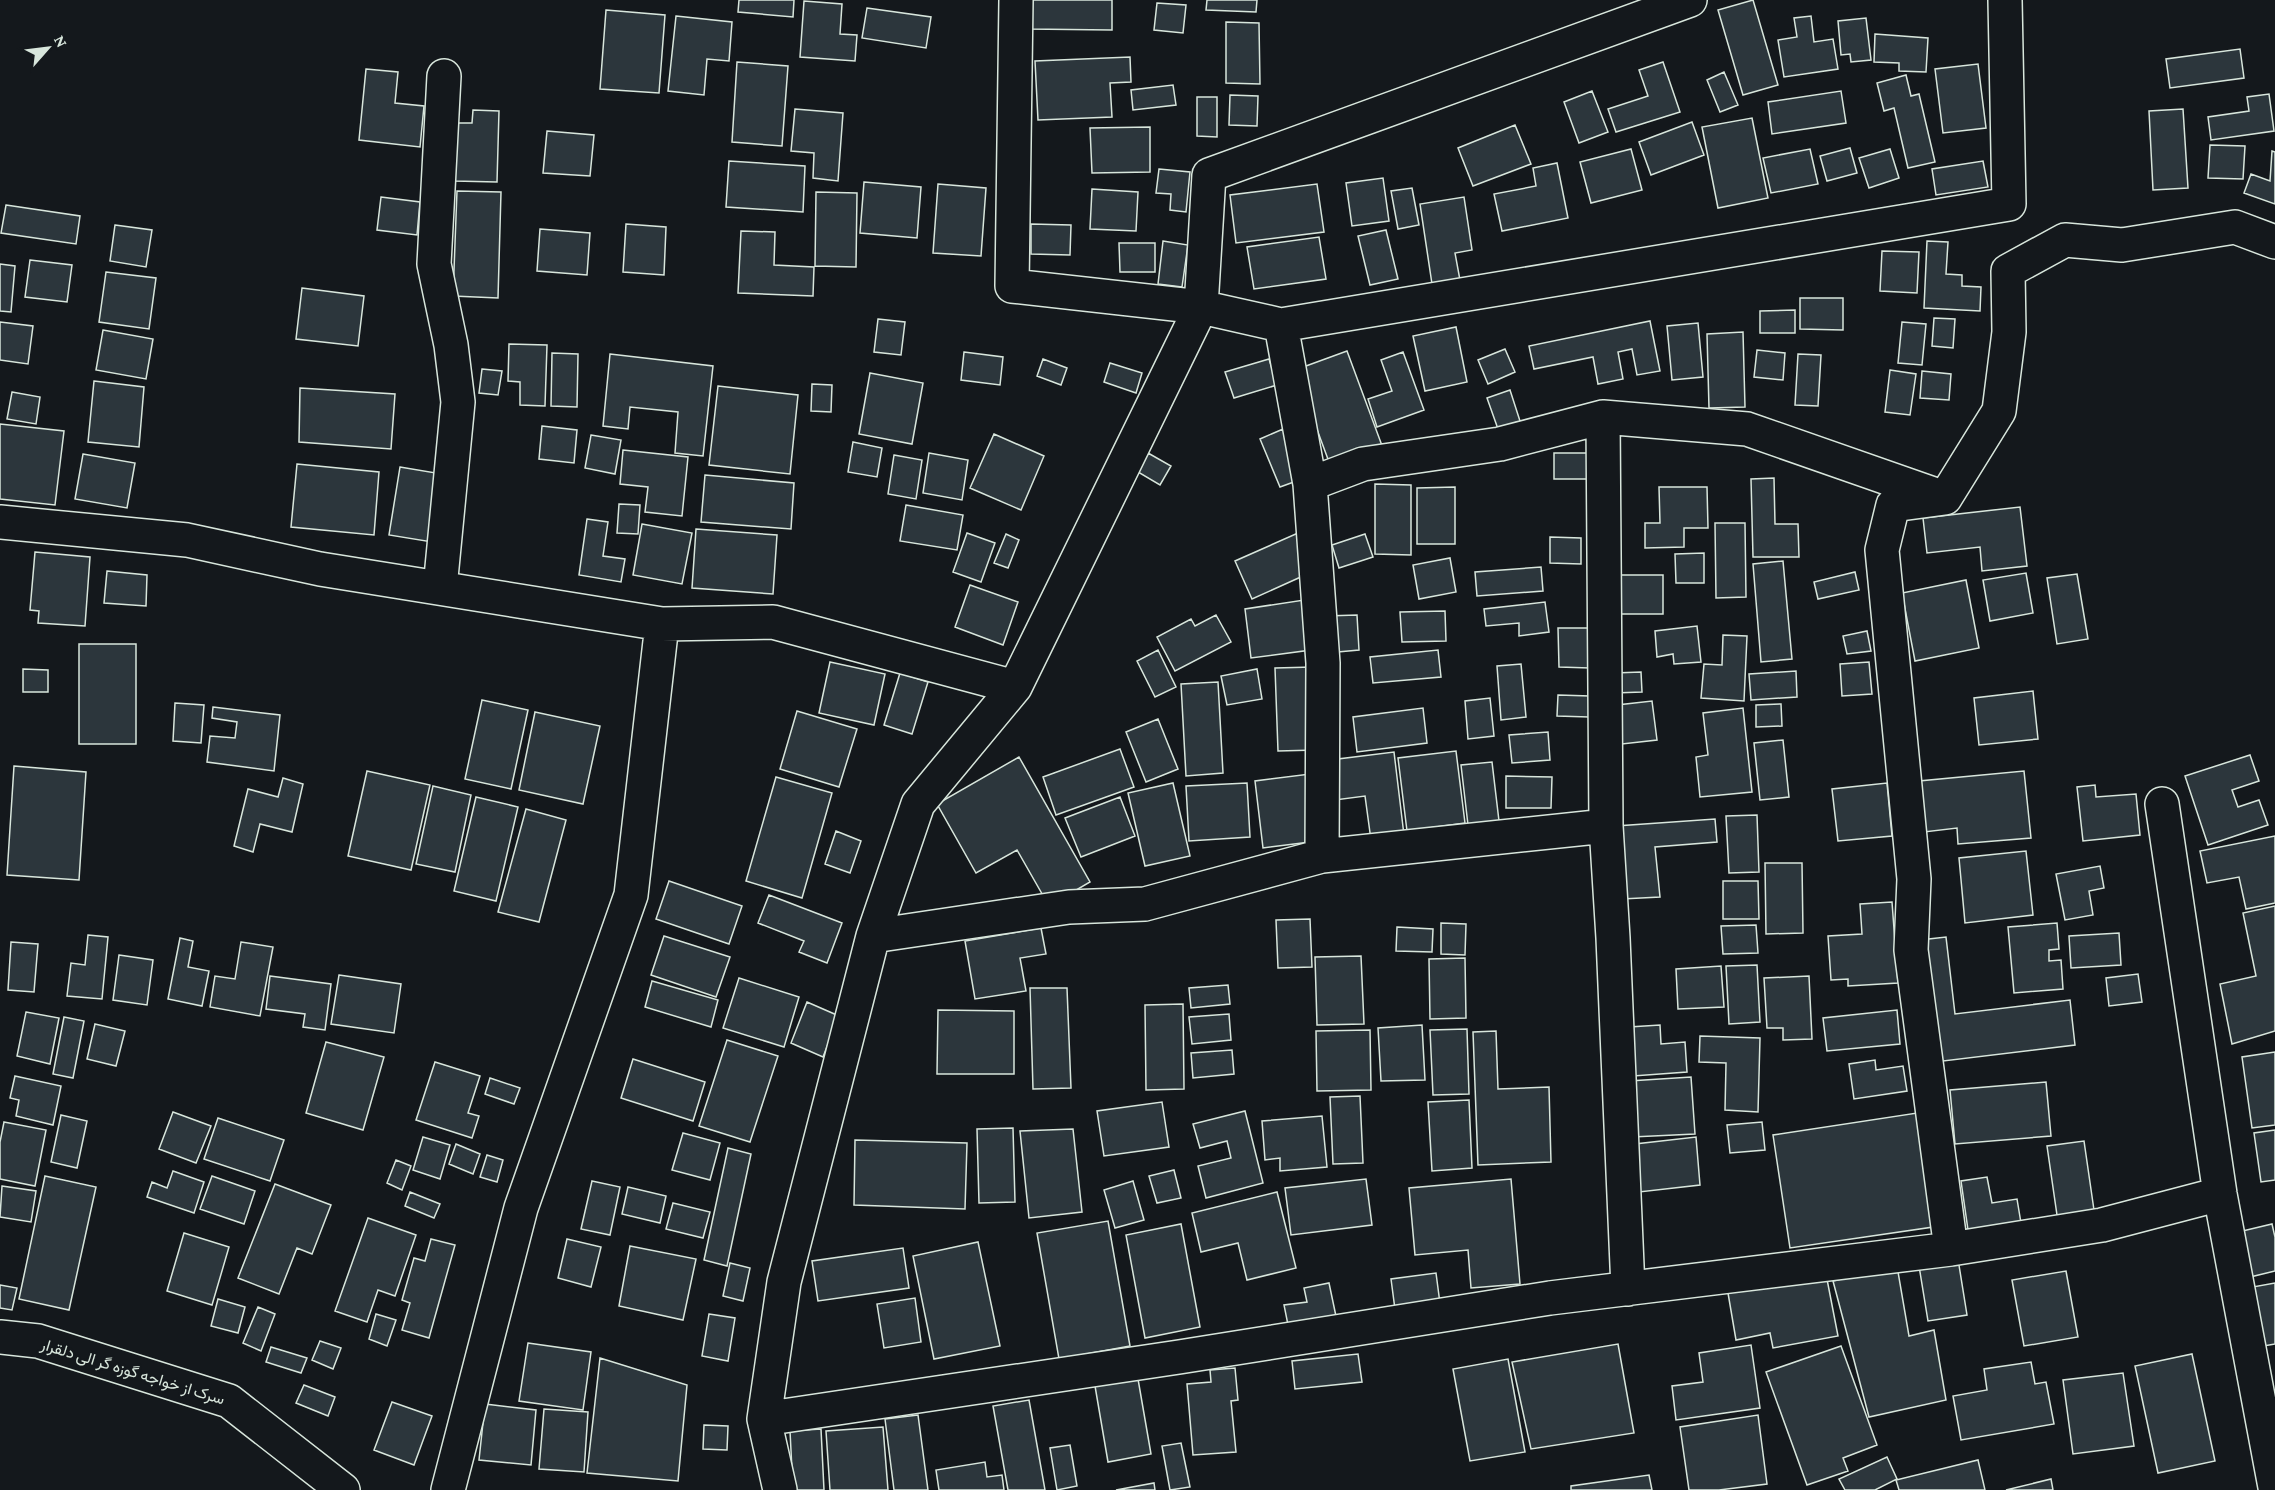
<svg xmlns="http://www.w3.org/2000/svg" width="2275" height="1490" font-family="'Crimson Pro',Vazirmatn,serif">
<rect width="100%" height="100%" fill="#14181c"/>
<path fill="#2c363c" stroke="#d8e6dc" stroke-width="1.5" d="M739,0H794L793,17L738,12Z
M1027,0H1112V30L1027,29Z
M1207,0H1257L1256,12L1206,10Z
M1753,0L1778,85L1743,95L1718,10Z
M804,1L842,4L840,34L857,35L855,61L800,57Z
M1157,3L1186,5L1183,33L1154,30Z
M867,8L931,17L926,48L862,38Z
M606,10L665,15L659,93L600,89Z
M676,16L732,22L729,61L707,59L704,95L668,91Z
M1811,16L1814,42L1833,39L1838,69L1784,77L1778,40L1797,37L1794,18Z
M1866,18L1871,60L1851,62L1850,54L1841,55L1838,21Z
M1226,22L1259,23L1260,84L1226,83Z
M1875,34L1928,38L1926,72L1899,71V63L1874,62Z
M2240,49L2244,78L2170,88L2166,59Z
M1130,57L1131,82L1110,83L1112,117L1038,120L1035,61Z
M737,62L788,66L782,146L732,142Z
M1663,62L1680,112L1616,132L1608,109L1648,96L1639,70Z
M1978,64L1986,128L1943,133L1935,69Z
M366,69L398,72L395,103L424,106L420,147L359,140Z
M1724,72L1738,105L1720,112L1707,80Z
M1906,75L1911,96L1919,94L1935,162L1908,168L1894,108L1884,111L1877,83Z
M1173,85L1176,105L1133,110L1131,90Z
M1592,91L1608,132L1579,143L1564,102Z
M1841,91L1846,123L1772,134L1768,102Z
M2269,94L2274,131L2211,140L2208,117L2249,111L2247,97Z
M1230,95L1258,96L1257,126L1229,125Z
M1197,97H1217V137L1197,136Z
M795,109L843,113L838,181L813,178L814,153L791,151Z
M2183,109L2188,188L2153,190L2149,111Z
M473,110L499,111L497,182L454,181L455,123H472Z
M1752,118L1768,198L1718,208L1702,127Z
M1692,122L1704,155L1651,175L1639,142Z
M1515,125L1531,164L1473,186L1458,148Z
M1150,127V172L1092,173L1090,128Z
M547,131L594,135L590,176L543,173Z
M2210,145L2245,146L2243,179L2208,178Z
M1850,148L1857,173L1827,181L1820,156Z
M1631,149L1642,190L1591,203L1580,162Z
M1810,149L1818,184L1771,193L1763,158Z
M1890,149L1899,178L1869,188L1859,158Z
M2272,151L2275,152V204L2244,193L2251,174L2270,181Z
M729,161L805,166L803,212L726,207Z
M1983,161L1988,187L1936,195L1932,169Z
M1557,163L1568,218L1502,231L1494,194L1536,186L1533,168Z
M1159,169L1190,172L1186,212L1170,210L1171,194L1156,193Z
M1383,178L1389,221L1352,226L1346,183Z
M864,182L921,187L917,238L860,233Z
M938,184L986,188L981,256L933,253Z
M1317,184L1324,232L1236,243L1230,195Z
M1412,188L1419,225L1398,229L1391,191Z
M1092,189L1138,192L1136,231L1090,229Z
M457,191L501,192L498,298L453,296Z
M816,192L857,193L856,267L815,266Z
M381,197L420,202L417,235L377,230Z
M1464,197L1472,250L1455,253L1460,280L1432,284L1420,204Z
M6,205L80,216L76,244L1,233Z
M626,224L666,227L664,275L623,272Z
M1031,224L1071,225L1070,255L1031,254Z
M115,225L152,230L146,267L110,261Z
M540,229L590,233L587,275L537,271Z
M1386,230L1398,279L1370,285L1358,236Z
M741,231L775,232L774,265L814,267L813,296L738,293Z
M1319,237L1326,279L1254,289L1247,247Z
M1163,241L1188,245L1182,287L1158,284Z
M1927,241L1948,242L1946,274L1962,275V286L1981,287L1980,311L1924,308Z
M1119,243H1155V272H1120Z
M1882,251L1919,252L1917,293L1880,291Z
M30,260L72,265L67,302L25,297Z
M0,264L15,266L11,312L0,311Z
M106,272L156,278L149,329L99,322Z
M302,288L364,296L358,346L296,339Z
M1800,298H1843V330L1800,329Z
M1795,310V333H1760V311Z
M1934,318L1955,319L1953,348L1932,346Z
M878,319L905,322L901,355L874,352Z
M1650,321L1660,371L1637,375L1632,349L1618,352L1623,379L1598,384L1593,357L1534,369L1529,346Z
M0,322L33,326L28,364L0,360Z
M1902,322L1926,324L1922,365L1898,363Z
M1698,323L1703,377L1672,380L1667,326Z
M1456,327L1467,382L1425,391L1413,336Z
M103,330L153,339L146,379L96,370Z
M1743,332L1745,407L1709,408L1707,334Z
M509,344L547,345L545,406L520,405V382L508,381Z
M1505,349L1515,372L1488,384L1478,360Z
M1757,350L1785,353L1783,380L1754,377Z
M1347,351L1384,451L1332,470L1295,370Z
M964,352L1003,357L1000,385L961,380Z
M1403,352L1424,410L1377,427L1368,399L1392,391L1381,360Z
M552,353L578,354L577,407L551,406Z
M610,354L713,366L703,456L675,453L678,412L630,407L628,429L603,426Z
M1798,354L1821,355L1818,406L1795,405Z
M1043,359L1067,368L1061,385L1037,376Z
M1269,359L1277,385L1234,398L1225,372Z
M1110,363L1142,373L1136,393L1104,382Z
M482,369L502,371L498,395L479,393Z
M1890,370L1916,374L1910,415L1885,412Z
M1922,371L1951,374L1949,400L1920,398Z
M870,373L923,383L912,444L859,434Z
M94,381L144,387L139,447L88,442Z
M812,384L832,385L831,412L811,411Z
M718,386L798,395L790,474L709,465Z
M300,388L395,394L391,449L299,442Z
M1510,390L1520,421L1498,429L1487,398Z
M12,392L40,397L36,424L7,419Z
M0,424L64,431L55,505L0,499Z
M542,426L577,430L574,463L539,459Z
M1283,429L1302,479L1280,487L1260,439Z
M994,434L1044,456L1021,510L970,488Z
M591,435L621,440L615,474L585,468Z
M853,442L882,448L877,477L848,472Z
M623,450L688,457L682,516L645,512L648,487L620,484Z
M929,453L968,460L962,500L923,493Z
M1148,453L1171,466L1160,485L1138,472Z
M1554,453H1589L1590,479H1554Z
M83,454L135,463L127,508L75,499Z
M894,455L922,460L916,499L888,494Z
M297,464L379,472L374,535L291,527Z
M400,467L442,474L432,542L389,535Z
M705,475L794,483L791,529L701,522Z
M1774,478L1775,524H1798L1799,557H1753L1751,479Z
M1375,484L1411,485V555L1375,554Z
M1455,487V544H1417V488Z
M1659,487H1707L1708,528H1684V547L1645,548V523H1660Z
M619,504L640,505L638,534L617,533Z
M906,505L963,515L957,550L900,541Z
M2020,507L2027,566L1982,571L1980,547L1927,553L1923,518Z
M587,519L608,522L603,556L625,559L621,582L579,575Z
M1715,523H1745L1746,597L1716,598Z
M642,524L692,533L682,584L633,575Z
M696,529L777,535L773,594L692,588Z
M967,533L995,543L981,582L953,572Z
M1298,533L1314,571L1252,599L1235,561Z
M1006,534L1019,540L1008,568L994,563Z
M1365,534L1373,557L1339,568L1332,545Z
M1550,537L1581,538V564L1550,563Z
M35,552L90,557L85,626L38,623L39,611L30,610Z
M1704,553V583H1676L1675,554Z
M1450,558L1456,592L1419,599L1413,565Z
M1783,561L1792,659L1761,662L1753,564Z
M1541,567L1543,591L1477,596L1475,572Z
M107,571L147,575L146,606L104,603Z
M1855,572L1859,590L1818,599L1814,582Z
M2026,573L2033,613L1990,621L1983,580Z
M2077,574L2088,639L2057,644L2047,578Z
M1616,575H1663V614H1616Z
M1966,580L1979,648L1915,661L1902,593Z
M970,585L1018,602L1003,645L955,627Z
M1304,600L1311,650L1251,658L1245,609Z
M1545,602L1549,632L1519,636V623L1486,626L1484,609Z
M1445,611L1446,641L1402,642L1400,612Z
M1216,615L1231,642L1175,671L1157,637L1191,619L1195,626Z
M1357,615L1359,650L1327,653L1325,616Z
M1697,626L1701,662L1674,664L1673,654L1657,657L1655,631Z
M1558,628H1590V668L1559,667Z
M1867,631L1871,651L1847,654L1843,636Z
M1723,635L1747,636L1744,701L1701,698L1704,664L1722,665Z
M79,644H136V744H79Z
M1158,650L1176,687L1155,697L1137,661Z
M1438,650L1441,677L1373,683L1370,657Z
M830,662L885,674L874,725L819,713Z
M1869,662L1872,694L1842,696L1840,664Z
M1521,664L1526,717L1501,720L1497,666Z
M1313,667L1316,750L1278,751L1275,668Z
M23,669L48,670V692H23Z
M1257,669L1262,699L1227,705L1221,676Z
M1796,671L1797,697L1751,700L1749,674Z
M1641,672L1642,692L1614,693V673Z
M900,673L928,682L912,734L884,725Z
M1218,682L1223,773L1186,776L1181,684Z
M2033,691L2038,739L1979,745L1974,698Z
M1558,695L1590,696L1589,717L1557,716Z
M1490,698L1494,736L1468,739L1465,701Z
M482,700L528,710L511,789L465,779Z
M1652,701L1657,740L1622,744L1617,705Z
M175,703L204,705L201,743L173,741Z
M1781,704L1782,726L1756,727V705Z
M213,707L280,715L274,771L207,762L210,736L235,738L237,722L212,718Z
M1423,708L1427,743L1357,752L1353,717Z
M1743,708L1752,792L1700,797L1696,757L1708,755L1703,713Z
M797,711L857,729L839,787L780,769Z
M535,712L600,726L583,804L519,790Z
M1158,719L1178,769L1146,782L1126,732Z
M1548,732L1550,760L1512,763L1509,735Z
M1783,740L1789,797L1760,800L1754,743Z
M1120,749L1134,787L1056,815L1043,777Z
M1456,751L1465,823L1407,831L1398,758Z
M1394,752L1404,835L1371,840L1365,796L1335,800L1330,760Z
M2250,755L2259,781L2232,790L2238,807L2259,800L2268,825L2208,845L2185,776Z
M1019,757L1090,882L1049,906L1017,850L976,873L937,804Z
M1492,762L1499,821L1468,825L1461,765Z
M14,766L86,772L79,880L7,875Z
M367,771L430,785L411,870L348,856Z
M2024,771L2031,838L1958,844L1957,828L1924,832L1919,781Z
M1310,774L1318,841L1263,848L1255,781Z
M1506,776L1552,777L1551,808H1506Z
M776,777L832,793L802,898L746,881Z
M283,778L303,784L292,832L260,824L253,852L234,846L248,789L278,797Z
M1173,783L1190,856L1145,866L1128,793Z
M1247,783L1250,837L1189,841L1186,786Z
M1887,783L1892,836L1838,841L1832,789Z
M2095,785L2096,797L2136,794L2140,835L2083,841L2077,787Z
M433,786L471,795L455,872L416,864Z
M476,797L518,807L496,901L454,891Z
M1120,797L1135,836L1081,857L1065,818Z
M526,809L566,820L539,922L498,912Z
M1757,815L1759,872L1729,873L1726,816Z
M1715,819L1717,842L1655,847L1660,897L1622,899L1616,826Z
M836,831L861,841L850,873L825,864Z
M2275,836V903L2246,909L2239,877L2207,883L2200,851Z
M2026,851L2033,915L1965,923L1959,858Z
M1765,863H1802L1803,933L1766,934Z
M2100,866L2104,888L2089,891L2093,915L2065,920L2056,874Z
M669,881L742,906L729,944L656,919Z
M1723,881H1758L1759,919H1723Z
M769,895L842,923L827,963L799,952L804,941L758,923Z
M1892,902L1898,983L1848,986V979L1831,980L1828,936L1862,934L1860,904Z
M2275,906V1031L2232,1044L2220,984L2256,976L2243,913Z
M1310,919L1312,967L1278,968L1276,920Z
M1441,923L1466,924L1465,955L1441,954Z
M2057,923L2059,949L2049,950V961L2061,960L2063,989L2014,993L2008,927Z
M1756,925L1758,953L1723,954L1721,926Z
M1397,927L1433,929L1432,952L1396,951Z
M1041,928L1046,954L1020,958L1026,991L975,999L965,941Z
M2119,933L2121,965L2071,968L2069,936Z
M88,935L108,937L102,999L67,996L71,963L85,965Z
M664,936L730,957L716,997L651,975Z
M1946,937L1955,1014L2070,1000L2075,1045L1935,1062L1920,940Z
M180,938L193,941L188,967L209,971L202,1006L168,999Z
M11,942L38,944L34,992L8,990Z
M241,942L273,947L260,1016L210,1007L215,976L235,979Z
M119,955L153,960L147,1005L113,1000Z
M1361,956L1364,1024L1317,1025L1315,957Z
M1465,958L1466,1018L1430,1019L1429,959Z
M1757,965L1760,1022L1729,1024L1726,966Z
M1721,966L1724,1007L1678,1009L1676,969Z
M2138,974L2142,1002L2109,1006L2106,978Z
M339,975L401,984L394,1033L331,1024Z
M270,976L331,984L325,1030L303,1027L305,1014L266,1009Z
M1809,976L1812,1039L1783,1040V1028H1767L1764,978Z
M739,978L799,997L784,1047L723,1028Z
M652,981L718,1000L711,1027L645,1007Z
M1228,985L1230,1004L1191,1008L1189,988Z
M1030,988H1067L1071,1088L1033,1089Z
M807,1002L839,1016L823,1057L791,1043Z
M1183,1004L1184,1089L1146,1090L1145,1005Z
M938,1010L1014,1011V1074H937Z
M1897,1010L1900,1044L1827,1051L1823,1018Z
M26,1012L59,1018L50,1064L17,1056Z
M1229,1014L1231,1040L1192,1044L1189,1017Z
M64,1017L84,1021L73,1078L53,1074Z
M95,1024L125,1031L116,1066L87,1059Z
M1422,1025L1425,1080L1381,1081L1378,1028Z
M1660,1025L1661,1044L1685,1042L1687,1072L1633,1076L1629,1027Z
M1467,1029L1469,1094L1433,1095L1430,1030Z
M1370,1030L1371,1090L1317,1091L1316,1031Z
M1496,1031L1498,1089L1549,1087L1551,1162L1478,1165L1473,1032Z
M1700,1036L1760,1038L1758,1112L1725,1110L1726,1063L1699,1062Z
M727,1040L778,1056L750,1142L699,1126Z
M326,1042L384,1057L363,1130L306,1113Z
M1232,1050L1234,1074L1193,1078L1191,1053Z
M2275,1052V1125L2252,1128L2242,1057Z
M633,1059L705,1082L693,1121L621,1098Z
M1875,1060L1876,1070L1903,1066L1907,1091L1854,1099L1849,1064Z
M435,1062L480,1076L468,1113L479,1116L472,1138L416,1120Z
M15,1076L61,1086L53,1125L16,1116L19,1100L10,1098Z
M1691,1077L1695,1134L1632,1137L1629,1081Z
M490,1078L520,1088L514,1104L485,1094Z
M2046,1082L2051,1136L1955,1144L1950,1090Z
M1360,1096L1363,1163L1333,1164L1330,1097Z
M1469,1100L1472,1168L1432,1171L1428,1102Z
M1162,1102L1169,1147L1104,1156L1097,1111Z
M1245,1111L1263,1183L1206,1198L1198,1166L1231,1158L1227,1141L1200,1148L1193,1124Z
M173,1112L211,1126L196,1163L159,1149Z
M1917,1113L1933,1227L1790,1248L1773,1135Z
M61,1115L87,1121L77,1168L51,1162Z
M1322,1116L1327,1167L1280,1171V1158L1265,1160L1262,1121Z
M218,1118L284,1140L270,1181L204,1159Z
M4,1122L46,1130L35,1186L0,1179V1142Z
M1762,1122L1765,1150L1730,1153L1727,1125Z
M1013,1128L1015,1202L979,1203L977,1129Z
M1073,1129L1082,1212L1029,1218L1020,1131Z
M2275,1130V1180L2261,1182L2254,1133Z
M683,1133L720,1143L710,1180L672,1170Z
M423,1137L450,1145L440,1179L413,1170Z
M1696,1137L1700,1185L1639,1192L1635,1144Z
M855,1140L967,1143L965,1209L854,1205Z
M2084,1141L2095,1217L2058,1222L2047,1146Z
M456,1144L480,1154L473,1174L449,1164Z
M728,1148L751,1154L727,1266L704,1260Z
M487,1155L503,1160L497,1182L480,1177Z
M396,1160L411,1166L402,1190L387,1183Z
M1174,1170L1181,1198L1157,1203L1149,1176Z
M173,1171L204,1182L194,1213L147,1197L152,1182L167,1188Z
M45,1176L96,1187L69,1310L19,1299Z
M212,1176L255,1191L244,1224L200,1209Z
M1987,1177L1992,1203L2017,1199L2022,1229L1969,1237L1961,1181Z
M1366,1179L1372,1225L1291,1235L1285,1188Z
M1511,1179L1520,1284L1471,1288L1468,1250L1415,1255L1409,1188Z
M592,1181L620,1187L610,1235L581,1229Z
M1133,1181L1144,1220L1115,1228L1104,1190Z
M275,1184L331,1205L312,1254L297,1248L279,1294L238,1278Z
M2,1186L36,1191L31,1222L0,1217Z
M628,1187L666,1196L660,1223L622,1214Z
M410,1192L440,1204L434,1218L405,1206Z
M1277,1192L1296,1268L1247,1280L1238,1243L1201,1252L1192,1213Z
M673,1203L710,1212L703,1238L666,1229Z
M368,1218L416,1235L395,1296L378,1290L367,1322L335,1311Z
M1108,1221L1130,1346L1059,1359L1037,1233Z
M1181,1224L1200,1327L1145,1338L1126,1235Z
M2272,1224L2275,1237V1271L2246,1278L2234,1233Z
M184,1233L229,1247L212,1305L167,1291Z
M431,1239L455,1245L429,1338L402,1330L410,1303L402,1300L414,1258L425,1261Z
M567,1239L601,1247L591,1287L558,1278Z
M978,1242L1000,1346L934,1359L913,1256Z
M630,1246L696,1259L683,1320L619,1306Z
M903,1248L909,1288L818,1301L812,1261Z
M1958,1259L1967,1315L1928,1321L1919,1266Z
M730,1263L750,1268L743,1301L723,1296Z
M1897,1266L1909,1336L1934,1330L1946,1400L1869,1417L1833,1281Z
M2066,1271L2078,1337L2024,1346L2012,1280Z
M1436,1273L1441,1311L1396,1317L1391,1279Z
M1826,1274L1838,1336L1773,1348L1770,1333L1736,1340L1728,1293Z
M1329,1283L1337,1321L1289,1330L1284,1305L1307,1302L1304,1288Z
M2275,1283V1344L2258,1347L2247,1288Z
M0,1285L17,1288L12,1310L0,1308Z
M915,1298L921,1342L884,1348L877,1304Z
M218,1299L245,1307L238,1333L211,1326Z
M258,1307L275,1314L261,1351L243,1343Z
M376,1314L396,1320L387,1346L369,1339Z
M709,1314L735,1318L728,1361L702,1356Z
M320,1341L341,1348L333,1369L312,1360Z
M528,1343L591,1352L583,1410L519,1401Z
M1618,1344L1634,1433L1531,1449L1512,1362Z
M1751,1345L1760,1408L1676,1420L1672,1386L1703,1382L1699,1353Z
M1841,1346L1877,1445L1843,1458L1848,1471L1807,1485L1766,1372Z
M271,1347L307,1358L301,1373L266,1362Z
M1358,1354L1362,1382L1295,1389L1292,1361Z
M2192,1354L2215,1461L2158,1473L2135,1366Z
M600,1358L687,1385L678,1481L587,1473Z
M1508,1359L1525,1452L1470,1461L1453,1369Z
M2031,1362L2035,1384L2046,1382L2054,1424L1961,1440L1953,1396L1987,1390L1984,1369Z
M1235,1368L1238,1400L1231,1401L1236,1452L1193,1455L1187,1384L1211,1382L1210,1370Z
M2123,1373L2134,1446L2073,1454L2063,1380Z
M1138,1379L1151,1454L1108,1462L1095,1386Z
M304,1385L335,1397L328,1416L296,1403Z
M1029,1400L1045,1490H1008L993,1406Z
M392,1402L432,1416L414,1465L374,1450Z
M485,1404L536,1410L531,1465L479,1460Z
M544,1409L588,1412L584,1472L539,1469Z
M918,1415L928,1490H894L885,1419Z
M1758,1415L1767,1484L1719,1490H1689L1680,1427Z
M704,1425L728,1426L727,1450L703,1449Z
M883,1427L888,1490H830L826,1431Z
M821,1429L824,1490H793L790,1431Z
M1181,1443L1190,1487L1170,1490L1162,1446Z
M1070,1445L1077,1486L1057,1490L1050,1448Z
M1887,1457L1897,1479L1875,1490H1845L1839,1479Z
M1978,1460L1985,1490H1899L1896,1480Z
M985,1462L987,1477L1002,1475L1004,1490H939L936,1470Z
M1649,1475L1652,1490H1571V1486Z
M2051,1479L2053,1490H2006Z
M1154,1483L1155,1490H1116Z"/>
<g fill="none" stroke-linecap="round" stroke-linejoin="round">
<defs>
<path id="minor" d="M1016,0L1012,286L1201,307L1281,325L2009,204L2005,0
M1281,325L1310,484L1323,663L1322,856
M1603,417L1606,826L1613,938L1628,1289
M1310,484L1363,464L1500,444L1603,417L1747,429L1939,496
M0,522L187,540L320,569L662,624
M440,588L458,402L451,345L434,264L444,76
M2162,804L2220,1194L2275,1487
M873,936L1069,907L1145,904L1322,856L1606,826
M1951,1249L1911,950L1914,879L1882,550L1893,505L1945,498L1999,411L2009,332L2008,271L2065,240L2122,245L2235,227L2275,242
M764,1419L1179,1357L1550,1298L1951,1249L2102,1225L2220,1194
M448,1490L521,1208L631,895L662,624L773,622L1015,687
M780,1490L764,1419L784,1282L873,936L918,804L1015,687L1201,307L1209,175L1690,0"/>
<path id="tertiary" d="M0,1337L38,1341L229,1401L343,1490"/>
</defs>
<use href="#minor" stroke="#d8e6dc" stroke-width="36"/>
<use href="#tertiary" stroke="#d8e6dc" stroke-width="36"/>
<use href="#minor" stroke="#14181c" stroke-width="33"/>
<use href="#tertiary" stroke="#14181c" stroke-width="33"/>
</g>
<g text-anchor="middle" stroke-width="4.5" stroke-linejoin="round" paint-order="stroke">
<g font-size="16" fill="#d8e6dc" stroke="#14181c">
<text transform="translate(133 1371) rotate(17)" y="6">سرک از خواجه گوزه گر الی دلقرار</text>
</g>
</g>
<g transform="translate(48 48) rotate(62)" stroke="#14181c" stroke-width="4.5" paint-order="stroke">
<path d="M0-4.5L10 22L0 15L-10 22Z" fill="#d8e6dc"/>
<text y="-9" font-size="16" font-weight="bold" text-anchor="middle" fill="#d8e6dc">N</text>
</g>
</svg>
